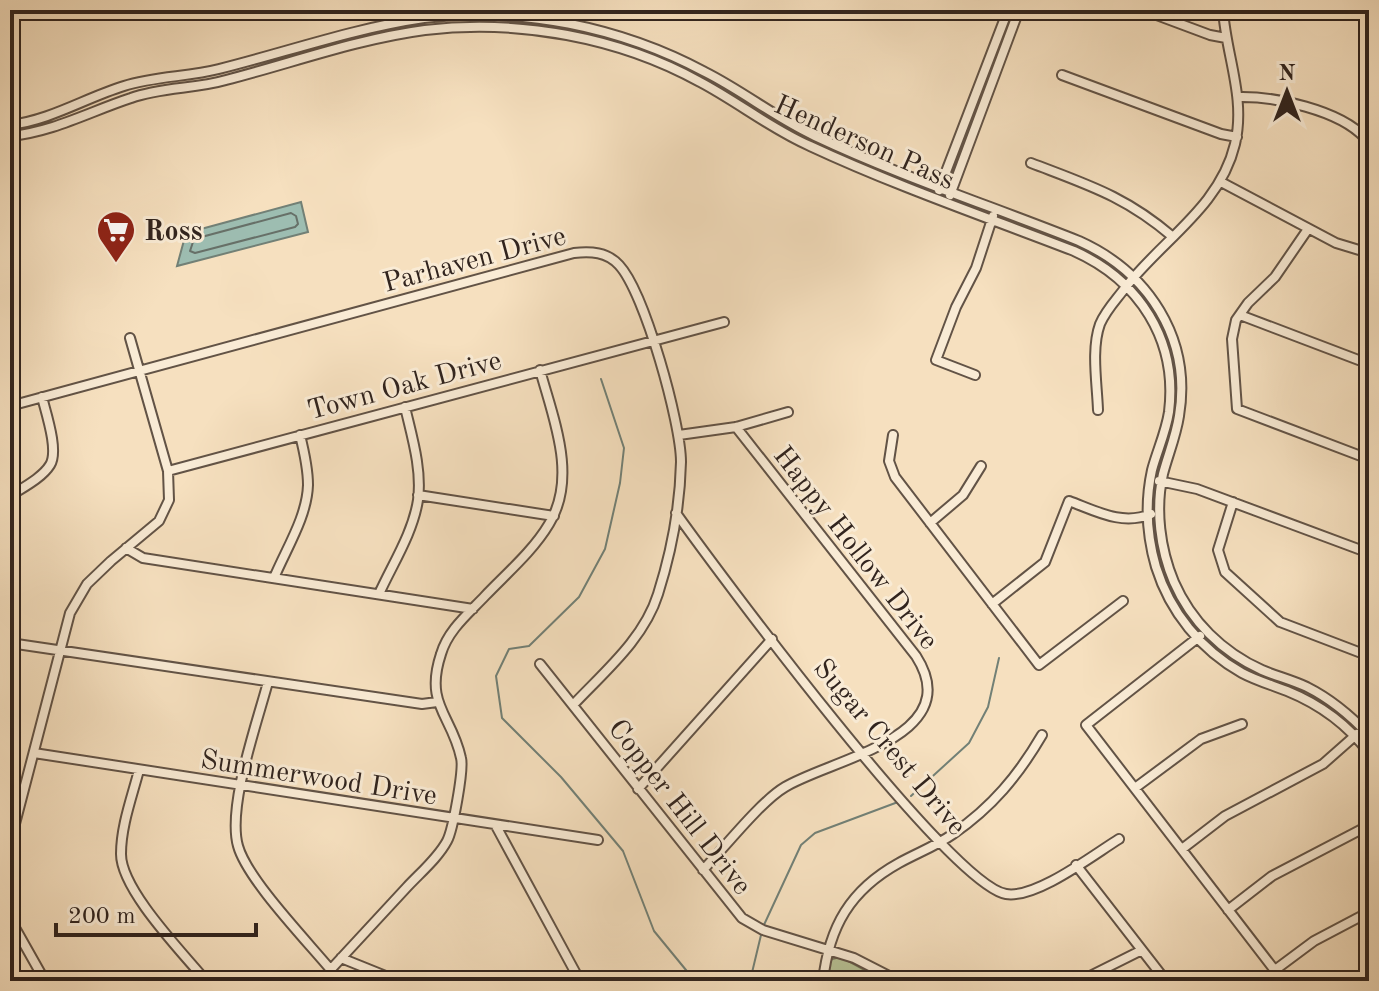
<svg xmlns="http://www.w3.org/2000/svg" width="1379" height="991" font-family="'Old Standard TT',serif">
<rect width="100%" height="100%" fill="#f6e0bf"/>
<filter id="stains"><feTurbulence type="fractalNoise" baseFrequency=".0025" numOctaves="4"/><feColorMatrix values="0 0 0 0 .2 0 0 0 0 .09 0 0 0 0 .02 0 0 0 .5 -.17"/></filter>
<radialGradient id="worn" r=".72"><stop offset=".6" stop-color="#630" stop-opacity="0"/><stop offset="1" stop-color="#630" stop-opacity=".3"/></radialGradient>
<path fill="#b7c396" stroke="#74745a" stroke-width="2" d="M841,957L885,981H829L828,965L832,959Z"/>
<path fill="#9dbdb1" stroke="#728076" stroke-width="2" d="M301,202L308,232L177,266L186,233Z"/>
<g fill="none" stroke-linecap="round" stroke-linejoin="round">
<path stroke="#677068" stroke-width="2" d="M291,213L296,216L298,224L295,227L195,253L190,251L194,239Z"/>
<path stroke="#728076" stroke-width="2" d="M601,379L624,448L620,483L605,549L579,597L529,646L509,649L496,676L502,718L561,777L623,851L654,931L695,981
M911,796L969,743L988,707L999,658
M763,927L801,845L815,833L898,802
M750,981L761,935"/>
<defs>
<path id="minor" d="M1143,10L1210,35L1226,38
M1357,10L1369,13
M1062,75L1221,134L1237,137
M1238,97C1274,96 1340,110 1365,138
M10,125C51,120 85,98 124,86C155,76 188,77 219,69C287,52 355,28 424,18C519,6 621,27 705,72C743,91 776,118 815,136C900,176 991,206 1079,241C1148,272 1192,338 1179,416C1176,436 1168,455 1163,474C1155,509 1160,549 1174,582C1191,621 1222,652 1262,670C1276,676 1292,680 1307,687C1331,699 1351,716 1369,735
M10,136C53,132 91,111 131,98C161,87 195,89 226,80C292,63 357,39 425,30C518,19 619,37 700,82C738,102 771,129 810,146C896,186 986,217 1074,251C1139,280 1178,340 1169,412C1166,432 1157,451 1152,470C1145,502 1147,536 1156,567C1170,612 1201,650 1242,673C1257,681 1272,685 1287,691C1319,704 1348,725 1369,753
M1031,163C1088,185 1125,196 1173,237
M1221,182L1336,243L1369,253
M939,190L1008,10
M950,195L1019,10
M1308,229L1275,277L1248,303L1236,320L1232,339L1237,409L1366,458L1369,427
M1240,315L1369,364
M975,375L936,360L956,307L976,268L993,216
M10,406L574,253C591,251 607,252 619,265C645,293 681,424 681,462C680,505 671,553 658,594C644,639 604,672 573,705
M1098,410C1097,383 1091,349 1100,324C1106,310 1116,300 1125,288C1162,240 1220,207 1235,144C1246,98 1226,55 1223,10
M679,435L736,427L788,412
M893,435L889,461L895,477L1039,665L1123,601
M168,471L724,322
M1159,481L1197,489L1369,553
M418,495L554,516
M10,496C22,488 42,478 50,465C59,451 46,413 42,397
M1233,502L1218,550L1225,572L1280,622L1369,656
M676,513C719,573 950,885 1006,894C1036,899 1093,855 1119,839
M930,523L963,495L981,466
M126,548L143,558L473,609
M274,578C286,549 307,517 308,485C308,468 304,451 300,435
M379,594C392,565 413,533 418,500C422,469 412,437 405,407
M992,604L1045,562L1069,501C1096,511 1122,526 1151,514
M1200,636L1086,725L1283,981
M10,643L422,704L437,702
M540,664L742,918L763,930L854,958L899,981
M268,682C257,723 227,807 238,846C247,879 307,941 331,970
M34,753L598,840
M139,770C132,797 121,826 121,854C121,890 183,953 206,981
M1135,788L1201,739L1242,724
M638,789L772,639
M496,826L580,981
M10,843L70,613L87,584L111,561L159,521L169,500L168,471L130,338
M1182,849L1225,816L1323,764L1357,734
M1076,865L1166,981
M703,870C724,848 761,801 785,787C831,759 968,737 916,656L736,427
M1228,910L1272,876L1362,829
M10,919L45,981
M341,958L398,981
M1275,970L1314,941L1369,912
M320,981C349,950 378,918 407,887C420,873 438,858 447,841C453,830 464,769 461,758C452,715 424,705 441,654C448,630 468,614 485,596C507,573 533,551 549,524C578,477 553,418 540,370
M823,981C829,927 850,890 899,863C917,853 936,846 953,834C992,807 1018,776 1042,735
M1080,981L1142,950"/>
</defs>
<use href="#minor" stroke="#625346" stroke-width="12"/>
<use href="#minor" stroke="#f9ebd5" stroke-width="8"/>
</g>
<defs>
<symbol id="supermarket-pin" viewBox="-11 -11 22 30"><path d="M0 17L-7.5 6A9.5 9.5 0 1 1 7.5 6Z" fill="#8f2418" stroke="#f9ebd5"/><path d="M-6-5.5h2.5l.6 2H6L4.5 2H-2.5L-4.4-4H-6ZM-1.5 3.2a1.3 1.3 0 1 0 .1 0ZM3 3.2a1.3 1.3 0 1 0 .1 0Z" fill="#fff"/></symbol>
</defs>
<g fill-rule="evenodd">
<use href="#supermarket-pin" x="94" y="208" width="44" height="60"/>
</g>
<g text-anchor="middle" stroke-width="6" stroke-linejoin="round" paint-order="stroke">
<g font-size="28" fill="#31241e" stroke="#f9ebd5">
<text transform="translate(865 141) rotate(24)" y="10">Henderson Pass</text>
<text transform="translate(474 258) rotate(-15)" y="10">Parhaven Drive</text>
<text transform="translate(404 384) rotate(-15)" y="10">Town Oak Drive</text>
<text transform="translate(857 547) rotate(52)" y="10">Happy Hollow Drive</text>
<text transform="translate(891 746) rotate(50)" y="10">Sugar Crest Drive</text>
<text transform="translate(319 776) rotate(9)" y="10">Summerwood Drive</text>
<text transform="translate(681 806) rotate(52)" y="10">Copper Hill Drive</text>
</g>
<g font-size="28" font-weight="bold" fill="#31241e" stroke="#f9ebd5" text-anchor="start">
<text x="144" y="240">Ross</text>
</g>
</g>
<rect width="1379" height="991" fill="none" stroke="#f6e0bf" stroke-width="40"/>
<rect x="12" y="12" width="1355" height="967" fill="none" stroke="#31241e" stroke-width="4"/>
<rect x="20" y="20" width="1339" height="951" fill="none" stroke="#31241e" stroke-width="2"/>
<g transform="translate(1287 92)" stroke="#f9ebd5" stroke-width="6" paint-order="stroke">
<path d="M0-6L14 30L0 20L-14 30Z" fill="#31241e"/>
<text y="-12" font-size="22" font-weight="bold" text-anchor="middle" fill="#31241e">N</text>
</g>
<path d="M56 923v12h200v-12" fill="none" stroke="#31241e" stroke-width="4"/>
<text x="68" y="923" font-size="24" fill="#31241e" stroke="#f9ebd5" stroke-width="6" paint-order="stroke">200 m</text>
<rect width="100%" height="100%" filter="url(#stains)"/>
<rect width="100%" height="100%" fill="url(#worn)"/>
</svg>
